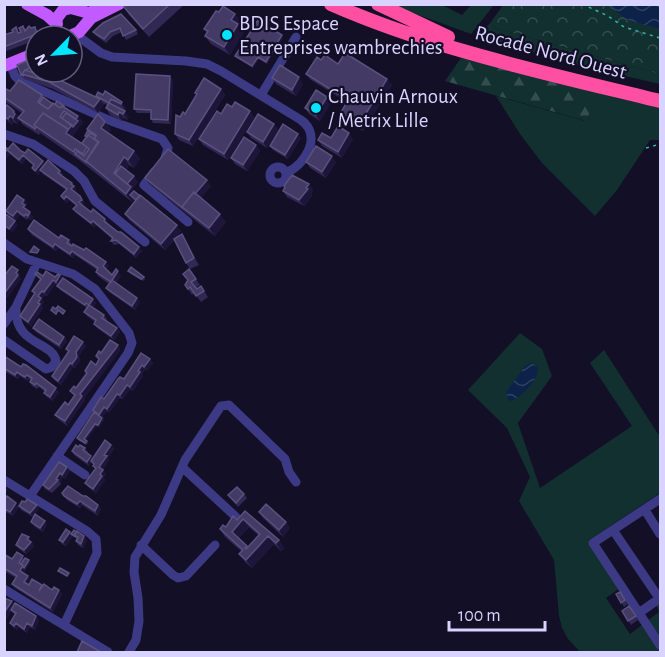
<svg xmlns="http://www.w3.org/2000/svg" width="665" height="657" font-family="'Alegreya Sans',sans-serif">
<defs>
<pattern id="forest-firs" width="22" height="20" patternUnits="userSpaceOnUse" patternTransform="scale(1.5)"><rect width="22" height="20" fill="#12302f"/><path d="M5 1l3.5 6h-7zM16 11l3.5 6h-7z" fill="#344d4e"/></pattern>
<pattern id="park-crowns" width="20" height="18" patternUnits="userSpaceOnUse" patternTransform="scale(1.5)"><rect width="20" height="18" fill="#12302f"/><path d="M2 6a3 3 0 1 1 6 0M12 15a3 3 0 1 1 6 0" fill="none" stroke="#344d4e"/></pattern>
<pattern id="water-waves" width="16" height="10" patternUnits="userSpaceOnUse" patternTransform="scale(1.5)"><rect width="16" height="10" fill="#0c2248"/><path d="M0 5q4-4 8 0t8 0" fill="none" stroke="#2f4163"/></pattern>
</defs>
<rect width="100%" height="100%" fill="#130f26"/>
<path fill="#12302f" d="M391,5H442L462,15L471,5H494L471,34Z
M491,22L495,28L660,74V84L589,68L478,36Z
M598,93L660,108V140H650L617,190L595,216L542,163L520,134L496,96L585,121Z
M520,333L542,349L552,376L518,423L540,488L632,426L590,363L604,350L660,437V493L589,540L620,588L606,598L630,634L659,612L656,605L660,602V652H580L568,639L562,628L559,616L554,560L519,501L530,477L507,428L468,390Z"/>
<path fill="url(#forest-firs)" d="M461,58L598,93L586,121L445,81Z"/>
<path fill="url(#park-crowns)" d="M503,5H660V74L495,28L491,22Z"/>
<path fill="url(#water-waves)" d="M607,5H660V29L628,20Z
M531,363L538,367C539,380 523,395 512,401L508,400L506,392L525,366Z"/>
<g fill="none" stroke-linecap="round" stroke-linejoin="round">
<path stroke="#2fb8b0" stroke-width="1.5" stroke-dasharray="3 4.5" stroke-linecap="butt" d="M582,4L608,16L624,27L660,38
M646,148L660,144"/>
<path stroke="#3d3a85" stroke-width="9" d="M75,34L101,53L112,57L186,61L207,64L221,71L301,120C323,136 305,165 286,173
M10,64L15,76L20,81L111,121L162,139L168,148L165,158
M261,95L296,37
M4,134L33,144L74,171L84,181L95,201L145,242
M270 175a8 8 0 1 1 16 0a8 8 0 1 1-16 0Z
M154,172L144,185L188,222
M4,243L27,259L73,274L95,289L129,333L132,343L128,353L30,496
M4,324L16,307L37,263
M4,340L46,369L52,367L56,361C53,341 14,346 16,307
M57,456L85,475
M182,467L236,517
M4,480L87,531L96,539L97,553L64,625
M660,499L593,543L639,613L660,598
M645,510L660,534
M613,530L659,598
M141,545L173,575L178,578L186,576L215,545
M4,589L108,652
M639,613L660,645
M129,652L136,640L139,621L138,598L134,572L135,557L161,515L185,460L221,406L229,405L285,459L289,472L296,482"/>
<path stroke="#c25bff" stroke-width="12" d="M27,4L47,15L57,24
M55,36L57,18L63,10L71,8L89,13L107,4
M70,36L79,32L91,18L119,4
M4,66L36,53"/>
<path stroke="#ff4fa3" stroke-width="14" d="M331,4C436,50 550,74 660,101
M378,4L448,37"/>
</g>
<path fill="#312854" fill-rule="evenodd" d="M127,4H185L149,37L129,15L124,7Z
M219,12L235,14L241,22L239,25L244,32L230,55L211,44L205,36L207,33L204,29Z
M103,23L136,30L138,34L126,40L122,32L113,36L106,43L96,36L93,32Z
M29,26L31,28L37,31L39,36H36V40L4,52V35L19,32L26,30Z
M282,35L283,37L267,64L259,59L253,68L237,58L235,56Z
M36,57V71L33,72L98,98L96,96L103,95L105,91L126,108L125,110L115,106L129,117L127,120L124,118L122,121L110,115L106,108L107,105L102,103L104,105L98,113L53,89L24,79L21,75Z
M338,64L387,79L392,85L363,131L344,120L340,114L347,102L311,80L306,74Z
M272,78L303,84L296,96L276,84Z
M173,80L171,124L153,123L151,119V113H137L134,109Z
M4,88L10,91L42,95L53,104L64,106L78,116L83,122L73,136L74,138L82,143L86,138L85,136L88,130L87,129L105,122L111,130L108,133L134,151L140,159L134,168L129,165L126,170L138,182L132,189L181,231L176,237L182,234L186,240L199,265L190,269L186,263L174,240L165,250L129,220L125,214L135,201L133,199L132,202L79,160L40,133L39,135L22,124L20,120L17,124L14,122L12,125L6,119L4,121V109L14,111L19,117L22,113L4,101Z
M221,89L225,95L193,146L179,140L175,134L180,117L185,114L197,95L195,93Z
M331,103L320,121L309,114L305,108Z
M232,107L250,111L254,117L228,160L203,145L199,139L221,114Z
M274,124L278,130L267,148L251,138L247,132Z
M301,138L288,159L273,150L270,146Z
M331,138L353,139L342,158L322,146L318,140Z
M256,145L260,151L247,171L235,164L231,158Z
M4,146L8,149L21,151L45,164L60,171L63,175H62L75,187L76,190L75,192L83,200L84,204L82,206L91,212L105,219L108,223L107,224L118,232L139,247L142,251L136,258L119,244L114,245L111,241L112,239L96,225L94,227L76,213L73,209L76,206L69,200L66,203L64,200L61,196L66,190L43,174L41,171L38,175L32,168L34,166L26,159L22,164L10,154L6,159L4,158Z
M306,162H336L326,178L310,168Z
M145,178L211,186L201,198L226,222L215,236L149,184Z
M309,184L313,190L311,194L312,196L304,206L287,197L283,191L285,187L284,186Z
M24,200L27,204L25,206L27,210L33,217L31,220L28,218L27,220L20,215L16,220L8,215L6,211Z
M28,229L69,240L72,245L71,246L109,266L106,269L112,275H121L116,283L140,302L135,310L109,292L106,288L109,284L98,276L96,272L97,270L75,255L73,258L58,248L56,251L32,235Z
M189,269L200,285L196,288L197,289L201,286L208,297L201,302L194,293L192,295L185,285L187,281Z
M128,271L144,277L145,279L143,281L130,273Z
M35,274L55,277L60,275L63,278L96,303L93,307L104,315L107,319L106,320L117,328L120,332L114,340L97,328L94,324L95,322L87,316L84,312L87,308L60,290L58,285L55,284L47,296L45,295L42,299L44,302L41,306L43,308L31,326L23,320L20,316L34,294L32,291L40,280Z
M33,328L64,337L67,341L61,349L36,332Z
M118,345L120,349L119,352L84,398L85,400L67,426L58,419L55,415L68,405L74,396L70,391L76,388L86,373L85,371L96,365L99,361L96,356L101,353Z
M86,346L79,356L80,361L75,368L73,367L61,385L54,380L52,376L68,352L66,349Z
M4,356L59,392L53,401L47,397L44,393L45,392L39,387L37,389L32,386L30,382L31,380L29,379L28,381L20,376L18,379L4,371Z
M150,359L153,363L147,371L145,369L142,374L143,376L133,391L130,389L123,399L120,398L109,413L107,411L102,418L104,420L99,427L97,426L86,440L88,443L86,445L78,440L77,438L94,412L93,410L124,379Z
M111,445L114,449L108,458L109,460L103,470L106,474L103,478L105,480L96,493L88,487L85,483L95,469L93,466L94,465L92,462L89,466L74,455L72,451L78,447L85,448L88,452L87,453L93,458Z
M67,467L70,471L65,479L63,477L60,482L61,484L52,493L45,489L43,485Z
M62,493L98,505L101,509L98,516L82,505L80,508L67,500Z
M244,494L247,498L238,507L228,495Z
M4,500L16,503L19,507L13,516L4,511Z
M25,502L37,505L39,509L33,517L21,510L19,506Z
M245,511L279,540L284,548L281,551L274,544L252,568L245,562L239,554L241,551L225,537L220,529L226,527L237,520ZM249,527L258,535L248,547L239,538Z
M259,512L286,522L290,528L283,537L263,518Z
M31,522L47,525L43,532L34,526Z
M70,532L71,534L87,540L83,548L78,545L76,541L77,539L73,536L66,546L62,544L59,540Z
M29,537L34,546L26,554L19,549L16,545Z
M4,554L12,559L24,558L29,560L30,562L23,574L28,576L31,580L42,585L43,586L52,590H59L62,594L53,612L15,588L12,584L16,578L4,571Z
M620,592L628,604L624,607L616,594Z
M4,598L12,601L14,604L36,616L39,620L35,630L30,627L27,633L18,627L17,630L13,627L10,623L15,615L11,611L6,620L4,619Z
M629,606L638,620L631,625L622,611Z"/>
<path fill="#1d163a" d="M235,14L241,22L239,25L244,32L230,55L224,47L231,20Z
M282,35L283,37L267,64L266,62Z
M77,53L79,55L76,62L74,60Z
M258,57L259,59L253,68L252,66Z
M170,76L173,80L171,124L168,120Z
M299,77L303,84L296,96L292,90Z
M387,79L392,85L363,131L359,125Z
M221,89L225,95L193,146L189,140Z
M327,97L331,103L320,121L316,115Z
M100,99L104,105L98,113L94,107Z
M122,102L126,108L125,110L121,104Z
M14,111L19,117L18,118L20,120L17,124L13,118V112Z
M125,111L129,117L127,120L123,114Z
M250,111L254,117L228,160L224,154Z
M119,112L124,118L122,121L118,115Z
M10,116L14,122L12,125L8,119Z
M78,116L83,122L73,136L74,137L72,141L66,133L72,125L78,121L76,119Z
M105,122L111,130L106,136L101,128Z
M274,124L278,130L267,148L263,142Z
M349,133L353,139L342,158L338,152Z
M298,134L301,138L288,159L285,155Z
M256,145L260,151L247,171L243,165Z
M7,150L10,154L6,159L4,157V153Z
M134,151L140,159L134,168L128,160Z
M23,155L26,159L22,164L19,160Z
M332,156L336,162L326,178L322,172Z
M124,157L129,165L120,179L114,173Z
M43,161L46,165L38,175L35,171Z
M134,176L138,182L132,189L137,195H130L133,199L132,202L126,194L127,184Z
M207,180L211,186L190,212L184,208Z
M72,183L76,190L74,193L71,189V184Z
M309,184L313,190L311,194L312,196L304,206L299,200Z
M66,196L69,200L66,203L64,199Z
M80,196L84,204L82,206L79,202Z
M24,200L27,204L25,206L28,209L26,211L22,203Z
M17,211L20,215L16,220L13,216Z
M30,212L33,217L31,220L28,216Z
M220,214L226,222L215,236L209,228Z
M15,221L18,225L12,233L9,229Z
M93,221L96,225L94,227L91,223Z
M177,225L181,231L165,250L161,244Z
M182,234L186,240L199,265L194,258Z
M55,244L58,248L56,251L53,247Z
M139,247L142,251L136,258L134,254Z
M72,251L75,255L73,258L70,254Z
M106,262L109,266L106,270L103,266Z
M18,270L20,274L19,276L21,279L6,300L8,302L4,307V294Z
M118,271L121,275L113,286L111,282Z
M60,275L63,279L59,286L56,282Z
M53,280L55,284L47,296L44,292Z
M42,291L45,295L42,299L44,302L41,306L43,308L31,326L28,322L38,303V296Z
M137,298L140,302L135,310L132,306Z
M93,299L96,303L92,309L89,305Z
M117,328L120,332L114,340L111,336Z
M64,337L67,341L61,349L59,345Z
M83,342L86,346L79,356L80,361L75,368L72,364L76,352Z
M118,345L120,349L119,352L84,398L85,400L67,426L65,421L80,394Z
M150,359L153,363L147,371L144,367Z
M70,363L73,367L61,385L58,381Z
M142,365L145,369L142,374L143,376L133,391L130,387L138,371Z
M17,372L20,376L18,379L15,375Z
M27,375L29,379L28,381L25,377Z
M127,385L130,389L123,399L120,395Z
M56,388L59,392L53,401L50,397Z
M117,394L120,398L109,413L107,409Z
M104,407L107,411L102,419L99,415Z
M102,418L104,420L99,427L98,425Z
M95,424L97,426L86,441L84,439Z
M111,445L114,449L108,458L109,460L102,471L99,467L104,455Z
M91,456L94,460L89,466L87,462Z
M67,467L70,471L65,479L62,475Z
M103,470L106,474L103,478L105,480L96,493L93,489L100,474Z
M60,473L63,477L60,482L56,479Z
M5,486L8,490L4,496V487Z
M80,501L82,505L80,508L77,504Z
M16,503L19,507L13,516L10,512Z
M37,505L39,509L33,517L30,513Z
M98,505L101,509L98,516L95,511Z
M243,519L249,527L237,540L232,532Z
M45,521L47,525L43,532L40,528Z
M286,522L290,528L283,537L279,530Z
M70,532L73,536L66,546L63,542Z
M84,536L87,540L83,548L81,544Z
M268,536L274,544L252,568L246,560L245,548L247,546L252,553Z
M29,537L34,546L26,554L24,550Z
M279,540L284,548L281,551L276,543Z
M29,560L30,562L22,575L20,571L23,565Z
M28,576L31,580L27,586L24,582Z
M59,590L62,594L53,612L50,608Z
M12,601L15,605L6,620L4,618V613Z
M36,616L39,620L35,630L32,626Z
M16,623L18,627L17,630L14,626Z
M27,623L30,627L27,633L24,629Z"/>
<path fill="#433a66" stroke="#5a527e" stroke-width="1.5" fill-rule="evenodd" d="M127,4H170L143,29L124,7Z
M223,6L235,14L231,20L238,24L224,47L205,36L208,31L204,29L216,11L219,12Z
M121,14L136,30L123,36L120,28L110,32L104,39L93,32L103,23Z
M258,20L282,35L266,62L258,57L252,66L235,56Z
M23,26L25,31L29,26L31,28L35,27L37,34L4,47V35L13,32L12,30L16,27L18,33L21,32L19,28Z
M72,44L77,53L74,60L72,59Z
M345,53L387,79L359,125L340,114L348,100L306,74L317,57L321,60L325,55L338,64Z
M36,57V66L25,70L22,74L24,76L21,75L17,65Z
M280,65L299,77L292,90L272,78Z
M25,70L48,77L49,75L100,99L94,107L49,82L22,74Z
M136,74L170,76L168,120L151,119V110L134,109Z
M204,78L221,89L189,140L175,134L176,115L180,117L183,112L185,114L197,94L195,93Z
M19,80L42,95L38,102L48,109L53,103L60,108L62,106L78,116L76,119L64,111L60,117L72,125L68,130V129L43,113L34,125L36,127L35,129L18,118L24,111L4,97V88L10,91Z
M316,90L327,97L316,115L305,108Z
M105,91L122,102L121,104L111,99L109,103L125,111L123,114L119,112L118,115L106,108L109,103L96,96L98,92L103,95Z
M43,97L53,104L48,109L39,103Z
M57,101L64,106V107L62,106L60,108L55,104Z
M235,102L250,111L224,154L199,139L217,111L221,114L227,104L232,107Z
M7,105L14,111L13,112L15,114L13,118L10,116L8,119L4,116V109Z
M43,113L68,129L66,133L87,147L83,154L75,149L74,152L34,125Z
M66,113L78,121L73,127L62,118Z
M98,114L105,122L101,128L134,151L128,160L124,157L114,173L131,187L126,194L86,161L99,142L94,139L96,135L87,129Z
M258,114L274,124L263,142L247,132Z
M283,124L298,134L285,155L270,146Z
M338,126L349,133L338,152L318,140L322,133L331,138Z
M88,130L90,133L87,137L85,136Z
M90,133L96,136L94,139L95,140L88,135Z
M88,135L98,142L86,161L87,163L75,154L77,151L84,156L89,149L82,143Z
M244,137L256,145L243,165L231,158Z
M13,143L21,151L25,153L28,149L43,161L35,171L32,168L34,165L23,155L19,160L7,150L4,153V146L8,149Z
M316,146L332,156L322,172L306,162Z
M168,149L207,180L195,194L194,192L182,207L184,209L145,178Z
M48,160L60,171L58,173L72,183L71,184L74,186L71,189L80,196L82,200L79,202L82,205L91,212L93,209L105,219L104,221L118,232H121L139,247L134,254L116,240L111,241L113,238L93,221L91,223L73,209L77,205L66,196L64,199L61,196L67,189L40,170Z
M121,166L134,176L127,184L115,174Z
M292,175L309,184L306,188L308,189L299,200L283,191L285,187L284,186Z
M134,191L140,196L136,200L130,195Z
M194,192L220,214L209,228L182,207Z
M17,195L24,200L22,203L25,205L23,207L30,212L28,216L26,214L24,216L17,211L13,216L6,211Z
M140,195L177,225L161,244L125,214Z
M4,213L15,221L9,229L4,225Z
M34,220L59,238L61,235L69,240L67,243L72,246L73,244L84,250L86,248L106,262L103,266L112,275L116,269L118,271L111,282L96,272L98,268L72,251L70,254L55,244L53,247L30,231L28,229Z
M182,234L194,258L186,263L174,239Z
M34,246L39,250L37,253L30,252Z
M12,266L18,270L16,273L18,275L4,294V276Z
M131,267L144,277L141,279L128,271Z
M189,269L196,279L191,282L197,289L201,286L204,291L196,296L190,287L188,289L185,285L188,280L183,274Z
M46,271L55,277L58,274L60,275L56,282L53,280L44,292L42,291L38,296L41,298L38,303L40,304L28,322L20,316L35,293L32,291L41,279L35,274L37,272L43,276Z
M63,278L93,299L89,305L86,303L85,305L57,286Z
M112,280L137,298L132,306L106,288Z
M89,305L104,315L102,318L117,328L111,336L94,324L96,320L84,312Z
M58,306L65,311L63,314L58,310L56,314L51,310L53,307L56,309Z
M39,319L64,337L59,345L33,328Z
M74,336L83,342L76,352L77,357L72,364L70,363L58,381L52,376L69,351L66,349Z
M110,340L118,345L116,348L80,394L82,396L65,421L55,415L65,402L68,405L75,395L70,391L74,386L76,388L87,373L85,371L91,361L96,365L99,359L96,356L99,351L101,353Z
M141,353L150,359L144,367L142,365L138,371L140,372L130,387L127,385L120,395L117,394L107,409L104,407L99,415L93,410L101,397L104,399L118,379L120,377L124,379Z
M4,356L21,367L23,364L26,365L56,388L50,397L44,393L46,390L36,383L35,385L30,382L32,378L27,375L25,377L17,372L15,375L4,368Z
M94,412L102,418L98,425L95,424L84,439L87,441L85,443L77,438Z
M105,440L111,445L104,455L107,456L99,467L103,470L100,474L102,476L93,489L85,483L96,468L93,466L94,464L91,461Z
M76,445L78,447L80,445L85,448L83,450L91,456L87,462L72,451Z
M59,462L67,467L62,475L60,473L56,479L58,480L49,489L43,485Z
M68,486L83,496H86L98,505L95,511L80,501L77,504L64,496L62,493Z
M237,487L244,494L236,503L228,495Z
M7,496L16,503L10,512L4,508V500Z
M27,499L37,505L30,513L19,506L22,501L25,502Z
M266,504L286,522L279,530L259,512Z
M245,511L279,540L276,543L268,536L246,560L239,554L243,550L220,529L223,525L226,527L233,516L237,520ZM243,519L260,534L246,549L245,548L247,546L232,532Z
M35,514L45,521L40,528L31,522Z
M66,529L70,532L63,542L59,540Z
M74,530L77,532L74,535L76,537L71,534Z
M77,531L84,536L81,544L76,541L78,537L74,535Z
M22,534L29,537L27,539L31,542L24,550L16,545Z
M17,552L23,556L19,563L23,565L20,571L28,576L24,582L29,585L32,579L42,585L39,591L44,584L52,590L54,587L59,590L50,608L12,584L17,576L4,568V554L12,559Z
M25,558L29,560L24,568L21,564Z
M60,568L69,573L67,576L58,571Z
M620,592L625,600L621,603L616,594Z
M4,598L12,601L4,613Z
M15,603L36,616L32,626L27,623L24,629L16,623L14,626L10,623L16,613L11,610Z
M629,606L636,616L628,621L622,611Z
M82,641L99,651V652H77Z"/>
<g fill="#00e5ff" stroke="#130f26" stroke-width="2">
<circle cx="227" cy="35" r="6"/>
<circle cx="316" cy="108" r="6"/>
</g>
<g text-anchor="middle" stroke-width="4.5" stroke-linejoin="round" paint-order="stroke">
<g font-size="21" fill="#d9d4ff" stroke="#130f26" text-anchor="start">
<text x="239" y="30">BDIS Espace<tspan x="239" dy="24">Entreprises wambrechies</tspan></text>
<text x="328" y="103">Chauvin Arnoux<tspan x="328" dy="24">/ Metrix Lille</tspan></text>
</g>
<g font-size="21" fill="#d9d4ff" stroke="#130f26">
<text transform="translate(551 52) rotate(15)" y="7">Rocade Nord Ouest</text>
</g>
</g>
<rect width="665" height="657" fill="none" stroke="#d9d4ff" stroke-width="12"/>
<g transform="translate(54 54) rotate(245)"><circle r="28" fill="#130f26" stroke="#625e7d" stroke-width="1.5"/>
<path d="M0-4.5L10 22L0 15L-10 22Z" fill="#00e5ff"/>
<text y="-9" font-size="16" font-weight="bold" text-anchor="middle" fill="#d9d4ff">N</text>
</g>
<path d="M449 621v9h96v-9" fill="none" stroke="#d9d4ff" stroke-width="3"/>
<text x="458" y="621" font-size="18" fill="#d9d4ff" stroke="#130f26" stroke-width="4.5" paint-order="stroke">100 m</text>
</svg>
